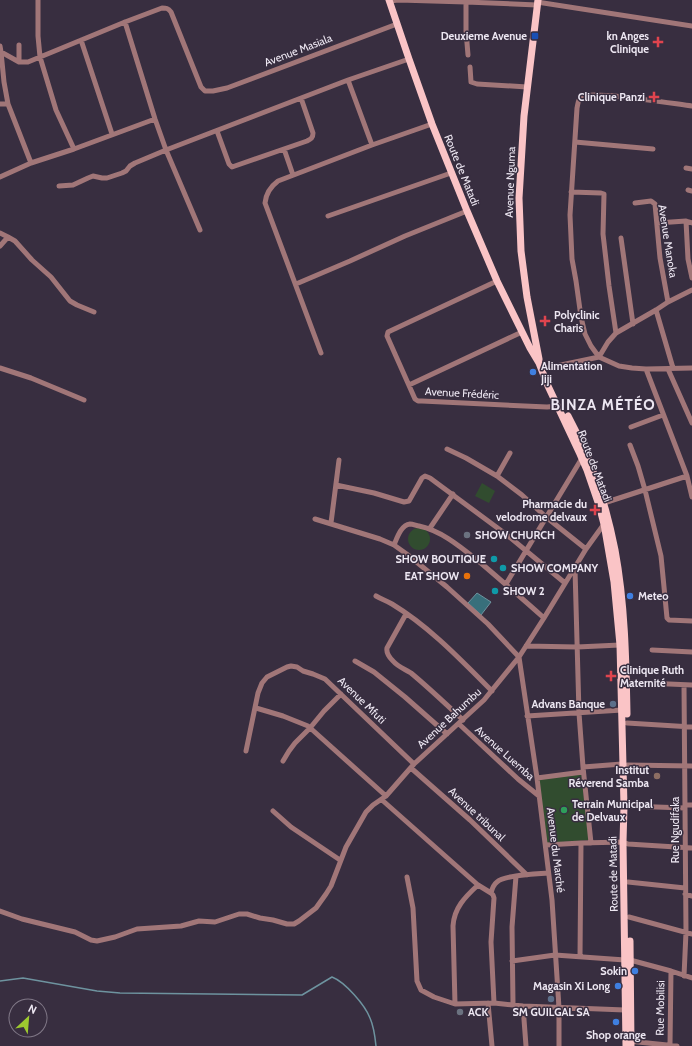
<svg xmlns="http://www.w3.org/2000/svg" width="692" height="1046" font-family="Cabin,sans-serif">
<rect width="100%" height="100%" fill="#382e40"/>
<path fill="#314c2f" d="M482,483L495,491L489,503L475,496Z
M408 539a11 11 0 1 1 22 0a11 11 0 1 1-22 0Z
M581,774L589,840L547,843L539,779Z"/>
<path fill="#386f7b" stroke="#6e939f" d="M477,593L491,602L481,615L468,603Z"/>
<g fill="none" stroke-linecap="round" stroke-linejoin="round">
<path stroke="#6e939f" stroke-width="1.5" d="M0,981L23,978L97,991L120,993L302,995L332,977C345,982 365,1005 370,1018C374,1027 375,1036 376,1046"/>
<path stroke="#a17678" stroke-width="5" d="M38,0V36L40,57L56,110L74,149
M389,1L399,0L466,2L537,5
M466,2V31L468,55
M537,2L692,26
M125,22L155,119L166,150L200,230
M81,40L112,134
M0,46L1,52L19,62H28L125,22L162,8C166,8 168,8 171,12L201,87L205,91H213L227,88L397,24
M1,52L4,82L8,104L31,163
M19,62V45
M470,67L471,82L477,84L527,87
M348,80L372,145
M0,104H8
M692,106C675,104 591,90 581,97C578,99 578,104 577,108L570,215L572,259L576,281L581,317L585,334L591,346L599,357L608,342L616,333L656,310L668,302L692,290
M217,131L229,164L232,167L307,141C311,139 313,138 313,133L301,98
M575,142L653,149
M284,149L293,175
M686,168L692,169
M0,177L31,163L74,149L155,119
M59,186L73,185L88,178L93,176L102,178H107L122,173L126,171L130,166L135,163L166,150L348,80L409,59
M688,190L692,191
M571,192L601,193L604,194L603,234L609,286L616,333
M635,203L651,201L655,204L660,258L668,302
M328,216L451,173
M686,221L688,259L692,278
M657,223L686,221L692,223
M0,233L8,237L15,241L32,260L51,277L70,301L77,305L94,312
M621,238L633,324
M0,246L8,237
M497,281L388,332L387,336L415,399L418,401H422L547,407L558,406
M296,284L350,261L405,236L467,211
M656,310L673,368
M321,353L265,203C266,193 270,187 278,181L372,145L432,124
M0,368L31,378L84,400
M542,369L599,357L619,366L632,368L646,369L692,368
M646,369L687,476L692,497
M668,369L692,423
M409,385L522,332
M631,427L663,415
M630,445L638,466L645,490L661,556L667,618L669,620L692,621
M447,449L466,458L497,476L522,495L546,517L586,549
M497,476L510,453
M336,485L374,493L404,502L409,501L422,478L425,476L430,478L507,535L565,583
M604,503L687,476
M315,519L380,539L394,545L408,555L447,587L488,624L519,657L537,778L552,900L559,1008V1046
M331,523L339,460
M430,528L453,494
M394,545C397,538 401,525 410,524C413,524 417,526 419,526C443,531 463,549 482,564C503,582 524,600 544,618
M575,569L579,713L583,767L591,843
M506,584L582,458
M376,596C381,599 387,601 392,604C430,627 461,660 492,691
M406,614L387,648C386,653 389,657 393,661C398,667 405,669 411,673C429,688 446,704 463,720
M526,646L577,647L620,645
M652,650L692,652
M355,661L374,672L405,697L447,734
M623,682L692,685
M684,685L686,932L684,976
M256,708L283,716L308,726L386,796
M527,716L622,710
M627,723L692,727
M459,724L518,779L539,796
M246,751L258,693L262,683L267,677L287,667L291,666L297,667L303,671L313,674L325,679L414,764
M283,761L289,751L295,743L310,728L324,711L341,694
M627,765L692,766
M583,767L622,764
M411,768L470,820L527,875
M537,778L583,772
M382,800L478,885
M685,805H692
M628,806L685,808
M273,811L291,827L340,860
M546,845L581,843L623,842L628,844L692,848
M407,877L413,908L417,981L421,990L434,997L455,1004L494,1003L523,1006L625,1010
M628,882L685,888
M491,893L493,895L494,898L491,942L494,1003
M685,894L692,896
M0,911L22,919L75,932L91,940L97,941L115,937L137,929L181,926L199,921L215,922L239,914H247L260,918L273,920L287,924H294L299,921L316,908L326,894L331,886L346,847L366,812L373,805L386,796L414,764L484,700L519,657L544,618L586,549L604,524
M629,917L692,934
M580,957L581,843
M512,961L555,955L625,960H630L671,971L692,978
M488,1003L492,1046
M455,1004L453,926C454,908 465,897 478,885L491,893C492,889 493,885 497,882C504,875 537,874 548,873
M513,1004L512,927L516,876
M523,1006L526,1046
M628,1041L677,1046
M670,1045L671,971"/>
<path stroke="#fac4c6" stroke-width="7" d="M389,0L409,59L432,124L467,211L497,281L530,348L539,363L548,386L580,454L587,470L599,505L604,524L614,582L620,645L624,806L623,842L626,1046
M538,0L524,116L519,198L521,251L527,297L539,359
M568,416C591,458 606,504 615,550C625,604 626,660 627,714
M630,941L631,1046"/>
</g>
<rect fill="#1a4fb4" stroke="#382e40" stroke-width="1.5" x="531" y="32" width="8" height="8" rx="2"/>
<g fill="#e0444e" stroke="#382e40" stroke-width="1.5">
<path d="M656 36h4v4h4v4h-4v4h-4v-4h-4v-4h4z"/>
<path d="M652 91h4v4h4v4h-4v4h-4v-4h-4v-4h4z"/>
<path d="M543 315h4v4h4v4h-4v4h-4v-4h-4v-4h4z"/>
<path d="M593 504h4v4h4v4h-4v4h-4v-4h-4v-4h4z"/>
<path d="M609 670h4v4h4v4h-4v4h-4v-4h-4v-4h4z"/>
</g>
<g fill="#3f7fe0" stroke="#382e40" stroke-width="1.5">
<circle cx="533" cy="372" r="4"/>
<circle cx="630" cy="596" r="4"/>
<circle cx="635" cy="971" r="4"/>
<circle cx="618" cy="986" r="4"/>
<circle cx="616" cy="1022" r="4"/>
</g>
<g fill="#6b7280" stroke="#382e40" stroke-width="1.5">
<circle cx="467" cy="535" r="4"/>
<circle cx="460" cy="1012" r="4"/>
</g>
<g fill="#0f9aa8" stroke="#382e40" stroke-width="1.5">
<circle cx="494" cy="559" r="4"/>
<circle cx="503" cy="568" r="4"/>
<circle cx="495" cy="591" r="4"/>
</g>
<circle fill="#e8710a" stroke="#382e40" stroke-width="1.5" cx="467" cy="576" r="4"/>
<g fill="#5c6f8a" stroke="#382e40" stroke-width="1.5">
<circle cx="613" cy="704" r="4"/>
<circle cx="551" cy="999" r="4"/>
</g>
<circle fill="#8d6e63" stroke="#382e40" stroke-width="1.5" cx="657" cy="776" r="4"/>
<circle fill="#2e9e5b" stroke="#382e40" stroke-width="1.5" cx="564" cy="810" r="4"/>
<g text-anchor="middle" stroke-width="3" stroke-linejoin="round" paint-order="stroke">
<g font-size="11" font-weight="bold" fill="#ede7f2" stroke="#382e40" text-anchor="end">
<text x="527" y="40">Deuxieme Avenue</text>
<text x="649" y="40">kn Anges<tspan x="649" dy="13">Clinique</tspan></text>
<text x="645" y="101">Clinique Panzi</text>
<text x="554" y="319" text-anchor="start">Polyclinic<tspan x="554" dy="13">Charis</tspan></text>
<text x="541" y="370" text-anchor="start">Alimentation<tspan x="541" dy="13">Jiji</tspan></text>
<text x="587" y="508">Pharmacie du<tspan x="587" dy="13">velodrome delvaux</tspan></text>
<text x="475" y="539" text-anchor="start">SHOW CHURCH</text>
<text x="486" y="563">SHOW BOUTIQUE</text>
<text x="511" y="572" text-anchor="start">SHOW COMPANY</text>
<text x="459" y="580">EAT SHOW</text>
<text x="503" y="595" text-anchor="start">SHOW 2</text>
<text x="638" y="600" text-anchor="start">Meteo</text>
<text x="620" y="674" text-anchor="start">Clinique Ruth<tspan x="620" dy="13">Maternité</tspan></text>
<text x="605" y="708">Advans Banque</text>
<text x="649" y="774">Institut<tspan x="649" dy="13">Réverend Samba</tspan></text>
<text x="572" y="808" text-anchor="start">Terrain Municipal<tspan x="572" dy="13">de Delvaux</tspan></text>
<text x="627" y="975">Sokin</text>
<text x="610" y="990">Magasin Xi Long</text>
<text x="468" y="1016" text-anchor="start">ACK</text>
<text x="551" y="1016" text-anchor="middle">SM GUILGAL SA</text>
<text x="616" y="1039" text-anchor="middle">Shop orange</text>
</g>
<g font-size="11" fill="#ede7f2" stroke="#382e40">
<text transform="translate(298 50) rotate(-21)" y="4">Avenue Masiala</text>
<text transform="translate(462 170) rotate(68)" y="4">Route de Matadi</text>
<text transform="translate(510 182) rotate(-88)" y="4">Avenue Nguma</text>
<text transform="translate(668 241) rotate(81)" y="4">Avenue Manoka</text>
<text transform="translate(462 393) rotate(3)" y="4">Avenue Frédéric</text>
<text transform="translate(595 466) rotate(69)" y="4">Route de Matadi</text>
<text transform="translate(362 700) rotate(44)" y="4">Avenue Mfuti</text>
<text transform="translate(449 718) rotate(-43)" y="4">Avenue Bahumbu</text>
<text transform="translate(505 753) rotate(42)" y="4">Avenue Luemba</text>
<text transform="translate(477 814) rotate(43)" y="4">Avenue tribunal</text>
<text transform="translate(675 830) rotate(-90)" y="4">Rue Ngudifaka</text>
<text transform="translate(556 850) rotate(83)" y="4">Avenue du Marché</text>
<text transform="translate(613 874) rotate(-91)" y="4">Route de Matadi</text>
<text transform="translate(660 1008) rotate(-89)" y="4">Rue Mobilisi</text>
</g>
<g font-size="15" font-weight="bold" letter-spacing="1" fill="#ede7f2" stroke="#382e40">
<text x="603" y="410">BINZA MÉTÉO</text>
</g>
</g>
<g transform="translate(28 1018) rotate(26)"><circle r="19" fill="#382e40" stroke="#807887"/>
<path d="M0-3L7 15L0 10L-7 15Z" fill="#9dca2f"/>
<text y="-6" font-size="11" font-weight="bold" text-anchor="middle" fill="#ede7f2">N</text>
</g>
</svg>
